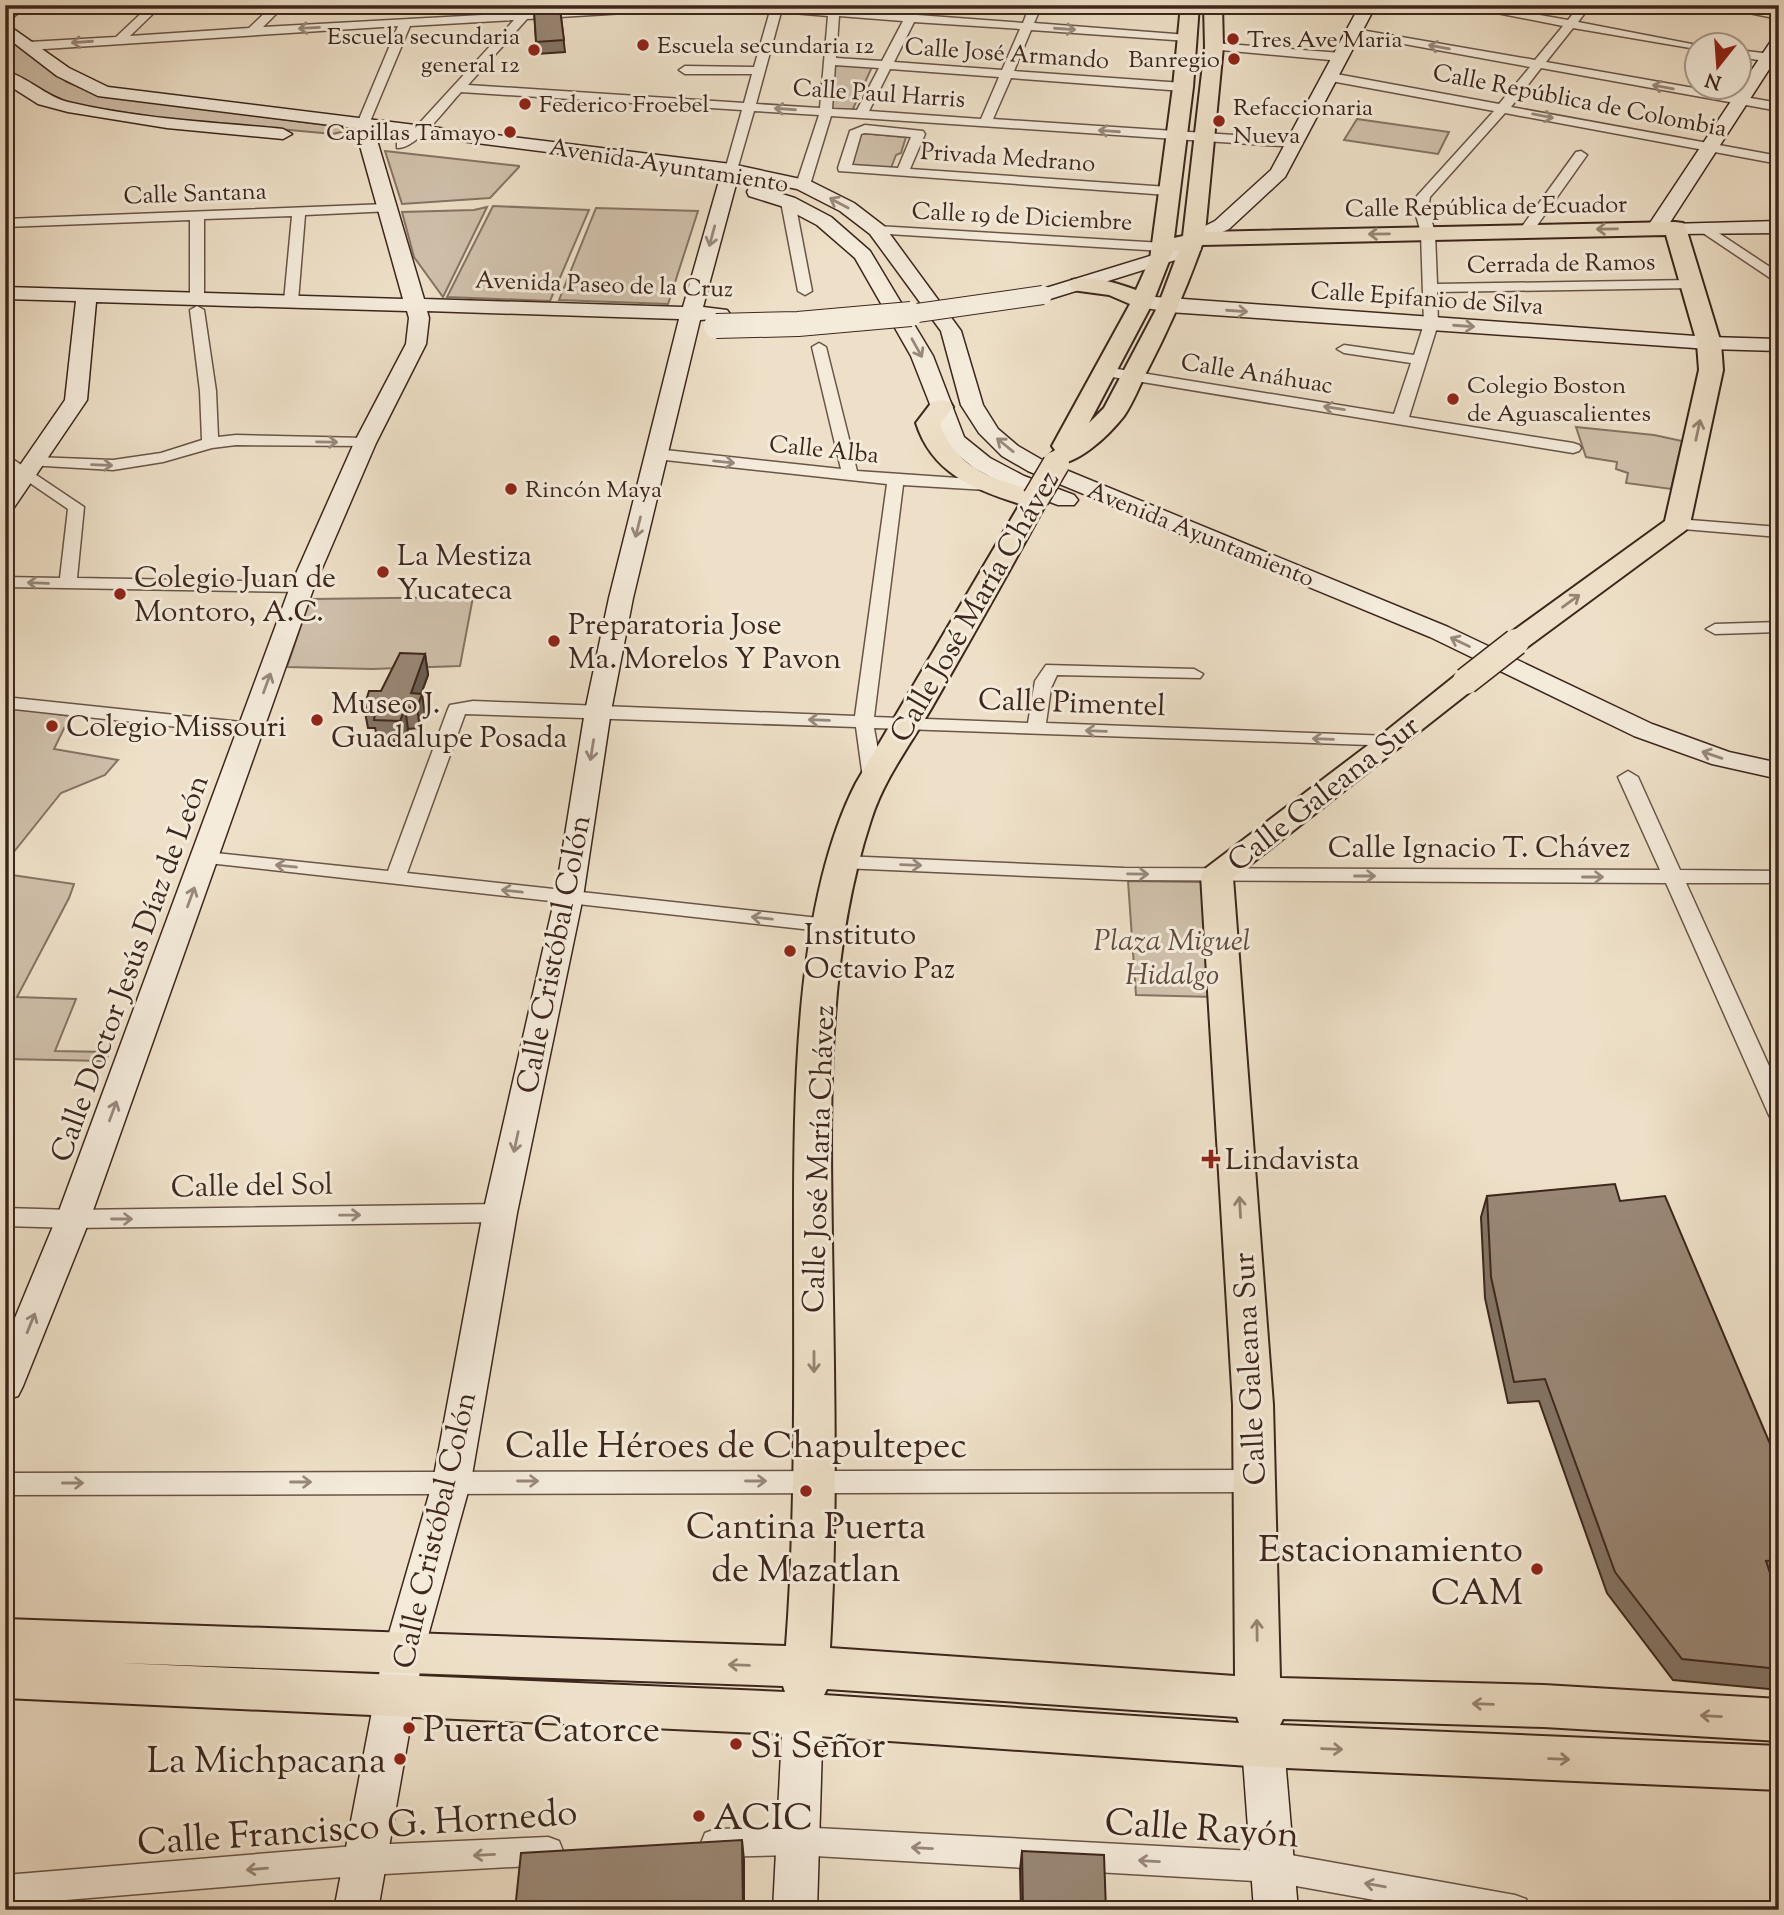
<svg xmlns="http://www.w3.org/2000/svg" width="1784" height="1915" font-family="'Sorts Mill Goudy',serif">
<rect width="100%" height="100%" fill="#eee0c8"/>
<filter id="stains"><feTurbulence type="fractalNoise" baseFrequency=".00286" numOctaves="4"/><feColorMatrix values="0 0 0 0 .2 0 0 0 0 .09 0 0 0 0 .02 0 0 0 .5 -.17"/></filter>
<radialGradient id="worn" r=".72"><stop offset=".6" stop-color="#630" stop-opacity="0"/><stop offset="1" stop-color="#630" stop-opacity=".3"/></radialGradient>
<path fill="#d0c0ab" stroke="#867364" stroke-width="2" d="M5,36L67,82L100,95L334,126L343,128L345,131L333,134L161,118L72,104L25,84L5,70Z
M832,65L872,67L852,111L829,110Z
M1357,119L1449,132L1438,154L1344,140Z
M861,133L906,137L901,153L896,155L891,168L848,165Z
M385,151L519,166V167L490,198L402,204Z
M493,206L589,210L550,301L447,297Z
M487,207L443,297L414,257L402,212L474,210Z
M596,208L698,211L668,304L559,300Z
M1576,427L1654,435L1682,441L1671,489L1626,483L1628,473L1616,469L1617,462L1586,457Z
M473,597L460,666L372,669L287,667L310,599Z
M9,707L70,716L54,749L118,760L105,775L61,793L5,863V712Z
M5,874L74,884L69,898L17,997L76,999L55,1051L109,1052L106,1061L5,1059Z
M1128,881L1201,882L1214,997L1136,995Z"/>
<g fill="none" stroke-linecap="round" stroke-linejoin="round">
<defs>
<path id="street" d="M17,5H29L5,23V14Z
M150,5H162L130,36L249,28L273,5H285L263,27L520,13L529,7L533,8V12C632,6 730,2 828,9V5H840L839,10L907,14L912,5H920L917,15L1023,23L1030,5H1042L1034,23L1188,35L1194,38L1188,41L1031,30L1014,71L1183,83L1189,87L1183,91L1011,78L993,119L1296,139L1302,143L1296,147L831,116L810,185L803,189L796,185L819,115L754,111L737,170L731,174L725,170L742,110L461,92C448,106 416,150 397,148V142L415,128L514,20L410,26L369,124L363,128L357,124L398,26L29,50L23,46L29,42L116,37ZM723,7L770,11L754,67L685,66L679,70L685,74H752L744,103L468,85L527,19ZM781,12L828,16L820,108L756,104ZM839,16L903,21L882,61L836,58ZM914,22L1020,29L1002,70L894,62ZM835,65L879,68L857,110L832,109ZM890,69L999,77L981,119L869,111Z
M1456,5H1482L1568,20L1580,5H1591L1578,22L1702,46H1696V49L1573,28L1546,62L1779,103V111L1541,68L1511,107L1779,156V164L1505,113L1430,197L1428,208L1435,233L1437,284L1691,280L1698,284L1691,288L1437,292L1438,324L1409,417L1573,443L1579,445L1581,448L1579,451L1573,453L1100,375L1097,372L1100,369L1105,367L1394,414L1411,363L1344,353L1337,349L1344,345L1414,355L1424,324L1421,233L1414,208L1417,196L1494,111L1331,81L1325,77L1331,73L1499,104L1530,67L1355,35L1349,32L1355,29L1535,60L1563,26Z
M1709,5H1735L1779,13V19Z
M1214,43L1341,53L1347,57L1341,61L1210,49V45Z
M1738,50L1779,55V63L1738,57Z
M865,125L923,131L925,134L910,169L1168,187L1175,191L1168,195L839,171L838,168L850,131ZM861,134L865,133L911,137L898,168L852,165Z
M1581,151L1587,155L1531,234H1521V228L1576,152Z
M788,198L795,202L812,291L805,295L798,291L781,202Z
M387,204L392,205V211L305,215L298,301L291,305L284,301L292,216L204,219V298L197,302L190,298V220L5,227V219Z
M1705,224L1779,273V284L1700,231L1698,228Z
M877,226L1163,243L1170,247L1163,251L872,233L870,230Z
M197,306L204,310L216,391L218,437L236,435L365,438L371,440L373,443L371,446L236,445L212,448L163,462L113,470L28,465L26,462L34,457L113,460L161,453L202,440L200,391L190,310Z
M819,343L826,347L857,471L987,480L995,485L987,490L903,485L874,717L1028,723L1035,681L1046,665L1194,669L1203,674L1200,678L1057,675L1051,688L1046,723L1391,736L1400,742L1398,746L874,728L883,778L873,784L863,778L856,727L465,714L407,873L837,920L840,925L837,930L830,932L199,862L196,858L199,854L206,852L388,871L448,709L450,705L473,701L855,716L887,484L656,459L648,454L656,449L841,469L812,347Z
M5,454L84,507L77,578L302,582L311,587L302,592L5,587V577L60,578L68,509L5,466Z
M1677,519L1779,527V537L1671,528L1669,524Z
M1779,622V632L1715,634L1706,629L1715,624Z
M5,697L251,723L260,729L251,735L5,708Z
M1628,771L1638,777L1680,870L1779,871V883H1686L1779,1088V1121L1771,1119L1768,1113L1666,883L1124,880L842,868L835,867L832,862L835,857L842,856L1124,868L1660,870L1618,777Z
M500,1204L508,1207L512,1213L508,1219L500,1222L73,1228L5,1226V1208L73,1210Z
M1256,1470L1265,1473L1269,1481L1265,1489L1256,1492L5,1495V1473Z
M797,1827L1274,1852L1515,1895L1526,1899L1530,1910H1430L1274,1882L797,1855L716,1857L705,1853L701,1843L705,1833L716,1829Z
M548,1837L559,1841L563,1851L559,1861L548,1865L367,1875L5,1905V1875L367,1845Z"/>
<path id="secondary" d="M1360,5H1376L1285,177L1229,229L1196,244L1201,249L1198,253L1050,299H1036L1033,295L1036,291L1189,244L1184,239L1187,235L1215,221L1271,170Z
M5,23L69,68L108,87L674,157L731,164L810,181L854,203L884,226L961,331L983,405L998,429L1018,446L1044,461L1448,627L1652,724L1729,752L1779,763V779L1712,764L1634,736L1430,637L1028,471L1002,456L979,433L961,405L941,331L870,234L840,211L797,189L738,177L703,307L727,310L730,314L727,318L700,320L633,598L611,711L583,897L517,1213L471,1481L423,1654L378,1910H334L383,1654L433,1481L483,1213L555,897L585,711L609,598L679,319L427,311L429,318L426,344L376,443L314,587L90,1219L23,1386L18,1396L5,1400V1342L56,1219L290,587L354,443L406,344L409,318L407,311L96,302L87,400L13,509L5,511V487L65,400L76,301L5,299V287L403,299L355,128L98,96L57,76L5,36ZM374,130L721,174L683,307L424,299Z
M1779,36V54L1669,224L1779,221V233L1675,234L1666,229L1663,233H1649L1646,229L1771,41Z
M5,71C28,77 45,96 68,102C138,119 212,122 283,129L292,134L283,139L167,128L68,112L38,104L5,83Z
M756,186L795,198L831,217L870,251L933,356L964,437L990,458L1024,476L1074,495L1078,500L1074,505H1058L1008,486L974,468L946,445L911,356L855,258L817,225L781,206L749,196L747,192L749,188Z
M1142,296L1709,337L1779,339V351L1709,349L1169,312L1135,306L1132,302L1135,298Z
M803,1695L817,1701L823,1714L817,1910H773L783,1714L789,1701Z
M1263,1727L1278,1733L1284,1746L1298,1910H1254L1242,1746L1248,1733Z"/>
<path id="primary" d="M1181,5H1199L1193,87L1174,238L1183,236L1205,47L1204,5H1222L1223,47L1205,232L1675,222L1683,223L1686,228L1721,343L1723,370L1690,524L1686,530L1526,648L1516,650L1506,648L1502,642L1506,636L1665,521L1699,370L1697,343L1666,235L1202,245C1186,290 1168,331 1146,373C1139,387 1133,403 1124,416C1110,434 1075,469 1051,463L1047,458L1055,450L1052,446L1130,304L1109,295L1072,290L1069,285L1072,280C1092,275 1117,283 1136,290L1150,259L1173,87ZM1179,250L1158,306L1104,408L1089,423L1153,302L1173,251Z
M941,400L950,402L953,407L940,424C957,472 1001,482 1045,493L1049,498C1011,569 971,639 931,709C910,745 884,779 871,820C827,953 830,1100 832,1238C834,1375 838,1512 830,1648L1235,1676L1233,1405L1201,875L1206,868L1380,736L1456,675L1466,672L1476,675L1480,681L1476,687L1233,878L1273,1405L1280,1678L1544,1685L1779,1699V1741L1544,1727L1283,1719L1280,1725L1779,1746V1790L1263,1767L803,1735L5,1698V1619L786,1646C796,1514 794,1381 794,1248C794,1109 792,908 856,783L1020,504C973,489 932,473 916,423L932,402ZM120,1663L783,1686L785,1692ZM827,1689L1237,1717L1239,1723L824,1695Z"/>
</defs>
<use href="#street" stroke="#695447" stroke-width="3"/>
<use href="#secondary" stroke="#3d261c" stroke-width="3"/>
<use href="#primary" stroke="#3d261c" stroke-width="4"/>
<use href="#street" fill="#f4ebdb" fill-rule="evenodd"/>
<use href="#secondary" fill="#f4ebdb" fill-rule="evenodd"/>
<use href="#primary" fill="#eee0c8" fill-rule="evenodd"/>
<defs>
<path id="secondary-bridge-far1" d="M896,316L1043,295"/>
<path id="secondary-bridge" d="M716,326L798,324L911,314"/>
<path id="primary-bridge" d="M1036,498L1056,464
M1466,681L1516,642"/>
</defs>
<use href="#secondary-bridge-far1" stroke="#3d261c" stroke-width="20" stroke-linecap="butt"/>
<use href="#secondary-bridge" stroke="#3d261c" stroke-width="26" stroke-linecap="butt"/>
<use href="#primary-bridge" stroke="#3d261c" stroke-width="29" stroke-linecap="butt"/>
<use href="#secondary-bridge-far1" stroke="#f4ebdb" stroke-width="18"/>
<use href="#secondary-bridge" stroke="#f4ebdb" stroke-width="24"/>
<use href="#primary-bridge" stroke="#eee0c8" stroke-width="26"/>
</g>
<path fill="#847465" stroke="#3d261c" stroke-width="2" d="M560,9L565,52L537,54L534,10Z
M425,654L428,675L421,694L425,714L420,728L408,729L404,741H378L375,728H368L364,707L381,691Z
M1487,1196L1620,1201L1779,1465V1580H1772L1779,1600V1690L1673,1680L1607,1593L1539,1401L1508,1403L1485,1298L1481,1217Z
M1022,1851L1106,1910H1021L1020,1870Z"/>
<path fill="#6b5e52" stroke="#3d261c" stroke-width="2" d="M425,654L428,675L416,707L411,693Z
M422,694L425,714L420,728L417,707Z
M405,708L408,729L404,741L400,721Z
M742,1840L744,1860V1910H743Z"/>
<path fill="#998775" stroke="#3d261c" stroke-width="2" d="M560,9L564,40L536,42L534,10Z
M400,653L425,654L411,693L422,694L417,707L405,708L400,721L374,720L376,708L364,707L369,691H381Z
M1615,1184L1620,1201L1665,1196L1779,1465V1560L1766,1561L1779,1600V1669L1682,1659L1615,1572L1545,1379L1514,1382L1491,1277L1487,1196Z
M742,1840L743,1910H515L521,1853Z
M1022,1851L1104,1855L1106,1910H1023Z"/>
<defs><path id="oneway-shaft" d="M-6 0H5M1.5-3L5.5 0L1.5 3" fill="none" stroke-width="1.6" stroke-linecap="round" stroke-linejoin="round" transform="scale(1.75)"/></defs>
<g stroke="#98887c">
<use href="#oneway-shaft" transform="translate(309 28) rotate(177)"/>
<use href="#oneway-shaft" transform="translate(1065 29) rotate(4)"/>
<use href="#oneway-shaft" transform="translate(82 42) rotate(176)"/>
<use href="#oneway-shaft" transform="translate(1439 47) rotate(-170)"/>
<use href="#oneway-shaft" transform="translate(1663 87) rotate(-170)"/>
<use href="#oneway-shaft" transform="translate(785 109) rotate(-176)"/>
<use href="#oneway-shaft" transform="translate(1543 116) rotate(11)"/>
<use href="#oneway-shaft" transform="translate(1109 131) rotate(-176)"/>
<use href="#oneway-shaft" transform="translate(839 203) rotate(-152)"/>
<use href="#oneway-shaft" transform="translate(712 236) rotate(105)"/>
<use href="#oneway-shaft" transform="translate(1237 311) rotate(4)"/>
<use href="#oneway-shaft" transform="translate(1464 326) rotate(4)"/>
<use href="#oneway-shaft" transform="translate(917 348) rotate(61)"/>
<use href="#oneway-shaft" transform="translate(1334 408) rotate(-171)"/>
<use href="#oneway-shaft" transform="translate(327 442) rotate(1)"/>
<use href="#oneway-shaft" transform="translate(1005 445) rotate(-141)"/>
<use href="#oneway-shaft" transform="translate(724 462) rotate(6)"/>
<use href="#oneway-shaft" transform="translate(102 465) rotate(2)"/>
<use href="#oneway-shaft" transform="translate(638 527) rotate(104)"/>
<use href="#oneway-shaft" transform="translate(38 583) rotate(-178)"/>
<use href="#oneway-shaft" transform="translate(1460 642) rotate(-154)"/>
<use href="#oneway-shaft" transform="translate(267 683) rotate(-70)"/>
<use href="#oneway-shaft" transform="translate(819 720) rotate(-178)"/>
<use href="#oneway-shaft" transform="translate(1096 731) rotate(-178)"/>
<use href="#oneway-shaft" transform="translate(1323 739) rotate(-178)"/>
<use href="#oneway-shaft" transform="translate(592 750) rotate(99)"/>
<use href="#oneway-shaft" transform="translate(1712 755) rotate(-161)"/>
<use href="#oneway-shaft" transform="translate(911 865) rotate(2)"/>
<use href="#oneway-shaft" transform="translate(286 866) rotate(-174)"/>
<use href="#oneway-shaft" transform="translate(1138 874) rotate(1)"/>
<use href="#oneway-shaft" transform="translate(1365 876)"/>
<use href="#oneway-shaft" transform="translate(1593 877)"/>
<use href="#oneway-shaft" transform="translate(512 891) rotate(-174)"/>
<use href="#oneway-shaft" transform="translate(191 897) rotate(-70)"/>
<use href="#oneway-shaft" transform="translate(762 918) rotate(-174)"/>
<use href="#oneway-shaft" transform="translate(113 1111) rotate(-70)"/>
<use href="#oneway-shaft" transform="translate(516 1142) rotate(102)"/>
<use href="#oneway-shaft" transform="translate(350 1215) rotate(-1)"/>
<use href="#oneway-shaft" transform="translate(122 1219)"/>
<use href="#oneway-shaft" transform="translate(31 1323) rotate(-68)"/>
<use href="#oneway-shaft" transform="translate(528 1481)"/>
<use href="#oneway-shaft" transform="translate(756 1481)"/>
<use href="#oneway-shaft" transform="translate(301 1482)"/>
<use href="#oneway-shaft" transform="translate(73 1483)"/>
<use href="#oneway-shaft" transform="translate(922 1848) rotate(-177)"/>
<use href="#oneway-shaft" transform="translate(484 1855) rotate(177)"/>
<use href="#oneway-shaft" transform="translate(1149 1861) rotate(-177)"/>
<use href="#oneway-shaft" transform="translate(257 1869) rotate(175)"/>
<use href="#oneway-shaft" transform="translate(1375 1885) rotate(-170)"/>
</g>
<g stroke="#968372">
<use href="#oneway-shaft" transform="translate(1607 229) rotate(179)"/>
<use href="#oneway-shaft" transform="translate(1379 234) rotate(179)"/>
<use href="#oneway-shaft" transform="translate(1698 430) rotate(-78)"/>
<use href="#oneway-shaft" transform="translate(1571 601) rotate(-36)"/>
<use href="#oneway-shaft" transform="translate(1240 1207) rotate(-93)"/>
<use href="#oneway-shaft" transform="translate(814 1362) rotate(90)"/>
<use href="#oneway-shaft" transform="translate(1257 1630) rotate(-91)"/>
<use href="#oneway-shaft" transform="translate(739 1665) rotate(-178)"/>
<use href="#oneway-shaft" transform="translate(1483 1704) rotate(-178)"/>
<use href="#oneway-shaft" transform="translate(1711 1716) rotate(-177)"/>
<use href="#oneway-shaft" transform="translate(1332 1749) rotate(2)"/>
<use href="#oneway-shaft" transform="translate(1559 1759) rotate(2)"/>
</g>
<g fill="#8f2418" stroke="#f4ebdb" stroke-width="2.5">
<circle cx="1233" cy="39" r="7"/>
<circle cx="643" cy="45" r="7"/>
<circle cx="534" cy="50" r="7"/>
<circle cx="1234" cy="59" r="7"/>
<circle cx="525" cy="104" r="7"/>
<circle cx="1219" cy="121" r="7"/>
<circle cx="510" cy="132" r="7"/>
<circle cx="1453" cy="399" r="7"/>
<circle cx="511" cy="489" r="7"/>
<circle cx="383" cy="572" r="7"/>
<circle cx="120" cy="594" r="7"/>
<circle cx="554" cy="641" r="7"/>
<circle cx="317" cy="720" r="7"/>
<circle cx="52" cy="726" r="7"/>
<circle cx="790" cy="951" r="7"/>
<path d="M1207.5 1148.5h7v7h7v7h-7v7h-7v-7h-7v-7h7z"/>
<circle cx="806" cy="1491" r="7"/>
<circle cx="1537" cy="1569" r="7"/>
<circle cx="409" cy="1728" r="7"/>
<circle cx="736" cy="1744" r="7"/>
<circle cx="400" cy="1759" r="7"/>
<circle cx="699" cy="1816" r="7"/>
</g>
<g text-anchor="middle" stroke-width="6" stroke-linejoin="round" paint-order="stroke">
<g font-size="24" fill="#3d261c" stroke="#f4ebdb" text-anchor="start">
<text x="520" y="44" text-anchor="end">Escuela secundaria<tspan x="520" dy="28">general 12</tspan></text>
<text x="1247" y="47">Tres Ave Maria</text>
<text x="657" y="53">Escuela secundaria 12</text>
<text x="1220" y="67" text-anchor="end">Banregio</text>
<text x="539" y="112">Federico Froebel</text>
<text x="1233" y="115">Refaccionaria<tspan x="1233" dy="28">Nueva</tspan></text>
<text x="496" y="140" text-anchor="end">Capillas Tamayo</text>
<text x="1467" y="393">Colegio Boston<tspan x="1467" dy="28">de Aguascalientes</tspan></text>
<text x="525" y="497">Rincón Maya</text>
</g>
<g font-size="24" fill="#3d261c" stroke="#f4ebdb">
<text transform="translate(1007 53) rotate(4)" y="8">Calle José Armando</text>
<text transform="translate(879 93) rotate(4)" y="8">Calle Paul Harris</text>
<text transform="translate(1580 100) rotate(11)" y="8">Calle República de Colombia</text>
<text transform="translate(1008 157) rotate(4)" y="8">Privada Medrano</text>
<text transform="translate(669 165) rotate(9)" y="8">Avenida Ayuntamiento</text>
<text transform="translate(195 193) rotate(-2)" y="8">Calle Santana</text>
<text transform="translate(1486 206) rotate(-1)" y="8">Calle República de Ecuador</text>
<text transform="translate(1022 216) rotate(3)" y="8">Calle 19 de Diciembre</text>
<text transform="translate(1561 263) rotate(-1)" y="8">Cerrada de Ramos</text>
<text transform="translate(604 284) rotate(2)" y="8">Avenida Paseo de la Cruz</text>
<text transform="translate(1427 298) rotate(4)" y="8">Calle Epifanio de Silva</text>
<text transform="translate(1257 373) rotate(9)" y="8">Calle Anáhuac</text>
<text transform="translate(824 449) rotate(6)" y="8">Calle Alba</text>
<text transform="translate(1201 534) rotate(22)" y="8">Avenida Ayuntamiento</text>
</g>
<g font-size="30" fill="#3d261c" stroke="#f4ebdb" text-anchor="start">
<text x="397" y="565">La Mestiza<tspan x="397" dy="34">Yucateca</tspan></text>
<text x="134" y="587">Colegio Juan de<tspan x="134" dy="34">Montoro, A.C.</tspan></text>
<text x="568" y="634">Preparatoria Jose<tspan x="568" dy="34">Ma. Morelos Y Pavon</tspan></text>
<text x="331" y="713">Museo J.<tspan x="331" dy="34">Guadalupe Posada</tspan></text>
<text x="66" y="736">Colegio Missouri</text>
<text x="804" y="944">Instituto<tspan x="804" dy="34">Octavio Paz</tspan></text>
<text x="1225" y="1169">Lindavista</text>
</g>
<g font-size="30" fill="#3d261c" stroke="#f4ebdb">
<text transform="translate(974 606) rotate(-60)" y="10">Calle José María Chávez</text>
<text transform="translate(1072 702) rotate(2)" y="10">Calle Pimentel</text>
<text transform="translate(1323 793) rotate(-38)" y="10">Calle Galeana Sur</text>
<text x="1479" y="857">Calle Ignacio T. Chávez</text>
<text transform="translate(553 954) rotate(-79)" y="10">Calle Cristóbal Colón</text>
<text transform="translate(129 968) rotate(-70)" y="10">Calle Doctor Jesús Díaz de León</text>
<text transform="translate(818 1159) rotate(-88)" y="10">Calle José María Chávez</text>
<text transform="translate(252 1185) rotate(-1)" y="10">Calle del Sol</text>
<text transform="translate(1249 1369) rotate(-93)" y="10">Calle Galeana Sur</text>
<text transform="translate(434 1530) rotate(-77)" y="10">Calle Cristóbal Colón</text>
</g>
<g font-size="30" font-style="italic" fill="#624c40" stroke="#f4ebdb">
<text x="1172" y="950">Plaza Miguel<tspan x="1172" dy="34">Hidalgo</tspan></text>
</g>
<g font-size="37" fill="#3d261c" stroke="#f4ebdb">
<text x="736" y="1457">Calle Héroes de Chapultepec</text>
<text transform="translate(357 1826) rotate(-4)" y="13">Calle Francisco G. Hornedo</text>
<text transform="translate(1202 1827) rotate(4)" y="13">Calle Rayón</text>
</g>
<g font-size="37" fill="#3d261c" stroke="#f4ebdb" text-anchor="start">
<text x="806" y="1538" text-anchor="middle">Cantina Puerta<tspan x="806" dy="43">de Mazatlan</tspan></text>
<text x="1523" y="1561" text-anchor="end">Estacionamiento<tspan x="1523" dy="43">CAM</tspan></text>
<text x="423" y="1741">Puerta Catorce</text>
<text x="750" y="1757">Si Señor</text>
<text x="386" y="1772" text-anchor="end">La Michpacana</text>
<text x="713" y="1829">ACIC</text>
</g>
</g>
<rect width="1784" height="1915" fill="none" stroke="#eee0c8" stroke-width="28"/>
<rect x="7" y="7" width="1770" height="1901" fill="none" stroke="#3d261c" stroke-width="3.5"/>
<rect x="14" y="14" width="1756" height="1887" fill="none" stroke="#3d261c" stroke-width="2"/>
<g transform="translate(1718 66) rotate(197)"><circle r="33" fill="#f4ebdb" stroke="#ab9c8f" stroke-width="2"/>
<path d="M0-5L12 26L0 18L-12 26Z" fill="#8f2418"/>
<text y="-10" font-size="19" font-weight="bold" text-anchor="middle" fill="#3d261c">N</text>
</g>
<rect width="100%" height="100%" filter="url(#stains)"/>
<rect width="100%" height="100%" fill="url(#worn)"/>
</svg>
